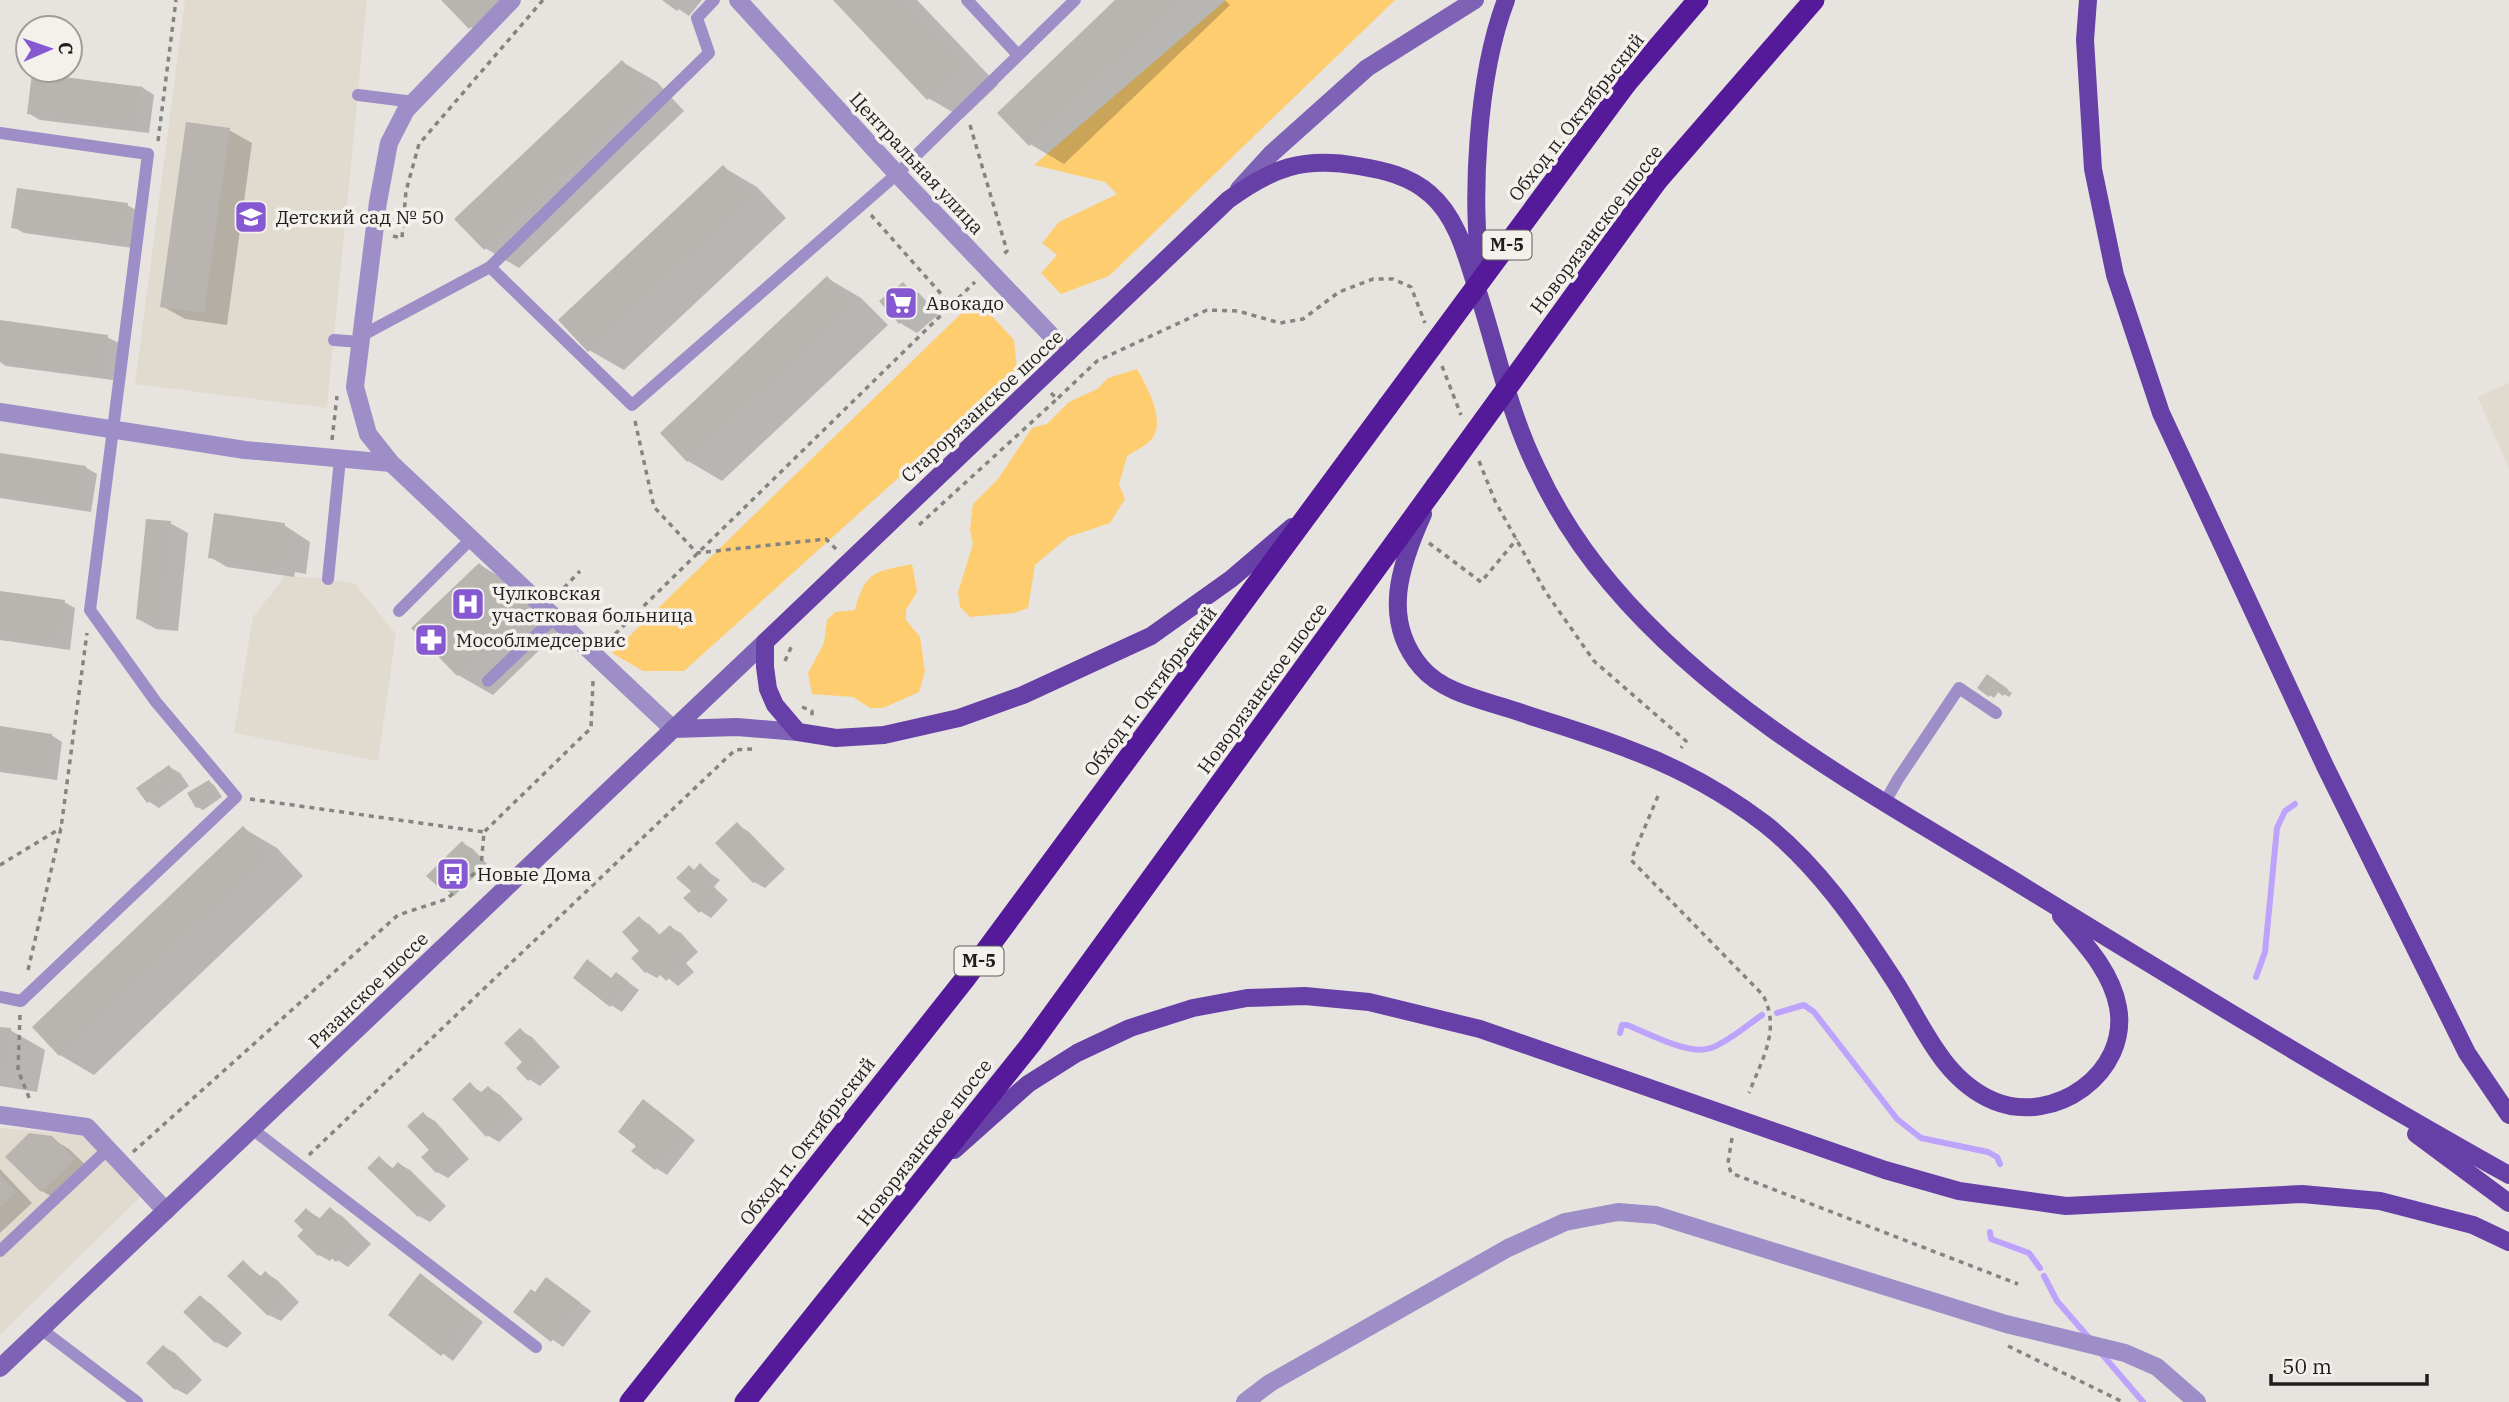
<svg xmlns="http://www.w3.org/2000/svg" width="2509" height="1402" font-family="'IBM Plex Serif',serif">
<rect width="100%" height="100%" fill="#e7e4df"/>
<path fill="#e1dace" d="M185,0H367L327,408L135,384Z
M2509,383V469L2478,397Z
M285,576L328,579L355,584L396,634L378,761L234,733L253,617Z
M0,1128L83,1135L140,1197L0,1335Z"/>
<path fill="#fdcd6f" d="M1226,0H1395L1109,276L1061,294L1041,273L1057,255L1042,243L1059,222L1117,194L1105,182L1034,165Z
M976,299L1014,340L1017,371L684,671H643L612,653Z
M1137,369C1147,387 1168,423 1150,441C1144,447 1134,451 1127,456L1119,484L1125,499L1110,523L1068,537L1035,565L1028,608L1014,613L970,617L960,607L958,592L973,544L970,530L973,504L998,479L1032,428L1047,424L1069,402L1097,389L1108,378Z
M912,564L917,592L906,610V620L920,637L925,671L919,692L883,708H870L853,697L812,694L808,673L824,643L827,620L835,612L855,610C866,570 875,572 912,564Z"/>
<path fill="#0003" d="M443,0H507L475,31Z
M665,0H702L689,16Z
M835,0H917L998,85L963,118L928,98Z
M1118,0H1225L1230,5L1064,164L1030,144Z
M622,62L657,82L684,111L519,268L485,248Z
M143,88L154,95L149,133L40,120L28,113Z
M229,130L252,143L227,325L185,319L162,306Z
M723,167L757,187L786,218L624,370L589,350Z
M127,205L138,211L133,248L24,233L13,227Z
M827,278L861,298L888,325L722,481L688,461Z
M903,284L920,294L938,315L917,333L900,323Z
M0,322L107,337L119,343L113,380L6,366L0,362Z
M0,455L85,467L97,474L91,512L0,498Z
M170,523L188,533L178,631L156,629L138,619Z
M284,525L310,542L306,574L295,572L294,577L227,567L210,557Z
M480,565L514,585L561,629L493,695L458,675L413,629Z
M0,593L64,602L75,608L70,650L0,640Z
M1987,676L2012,693L2009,697L1999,691L1994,698L1990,695Z
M0,728L51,735L62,742L57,780L0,772Z
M169,767L180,773L189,786L159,808L148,801Z
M209,782L214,785L222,797L203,810L197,807Z
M737,825L748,831L785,869L765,888L754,882Z
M243,828L277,848L303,876L94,1075L60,1055Z
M462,843L473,849L487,864L454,896L429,876Z
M700,866L720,880L714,887L728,900L711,918L700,911L693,891L695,871Z
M639,918L650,925L661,936L670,927L681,933L698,952L686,963L694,972L678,986L662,973L657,978L646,972L641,951Z
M617,974L639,990L622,1012L611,1005L612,979Z
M0,1028L10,1030L45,1050L37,1092L0,1086Z
M521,1031L532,1037L560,1067L540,1086L529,1079Z
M470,1085L483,1093L489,1088L500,1095L523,1119L499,1142L487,1135Z
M654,1108L695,1140L667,1175L656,1168Z
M423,1114L435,1121L469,1159L448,1178L437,1172Z
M51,1138L69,1149L91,1170L59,1201L42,1191Z
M379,1158L394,1169L399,1164L410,1170L446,1206L430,1222L419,1216Z
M0,1169L32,1203L0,1233Z
M330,1209L342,1216L371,1244L348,1267L333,1257L330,1261L319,1255L307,1210L321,1219Z
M243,1262L262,1277L266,1273L277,1280L299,1302L281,1321L269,1315L230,1276Z
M547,1279L591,1311L563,1347L515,1312L536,1293Z
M431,1282L483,1322L453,1361L390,1314Z
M200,1297L211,1304L242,1333L227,1348L216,1342Z
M164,1347L175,1353L202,1380L187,1395L176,1389Z"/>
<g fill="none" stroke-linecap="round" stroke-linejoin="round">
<path stroke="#bea3fc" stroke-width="6" d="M2256,977L2265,952L2277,828L2285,811L2295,804
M1777,1013L1804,1005L1814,1012L1897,1119L1921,1138L1988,1152L1997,1157L2000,1164
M1620,1033L1622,1025H1627C1648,1033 1689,1056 1711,1048C1728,1042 1746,1026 1762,1015
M1990,1232L1991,1239L2029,1253L2040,1268
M2044,1276L2057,1301L2090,1339
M2101,1353L2143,1402"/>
</g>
<path fill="#b8b5b0" d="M441,0H500L469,29Z
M662,0H686L677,11Z
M833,0H903L964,65L927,100Z
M1115,0H1180L1029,146L997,113Z
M622,60L651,91L484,250L454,219Z
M32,73L143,87L138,128L27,114Z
M186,122L230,128L204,313L160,307Z
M723,165L752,197L588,352L558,320Z
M17,188L128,203L122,243L11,228Z
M827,276L854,305L687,462L660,433Z
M903,282L922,304L899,324L879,301Z
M0,320L108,335L102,375L0,361Z
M0,453L86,466L80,506L0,495Z
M214,513L285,523L284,529L294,531L289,565L278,563L277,568L208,558Z
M146,519L171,521L160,622L136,619Z
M479,563L528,608L457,676L411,628Z
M0,591L65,600L59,644L0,636Z
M1987,674L2008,689L2003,696L1994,689L1989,697L1977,688Z
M0,726L52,734L46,775L0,768Z
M169,765L179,779L147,803L136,788Z
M209,780L218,794L196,808L187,793Z
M737,822L775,862L753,883L715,843Z
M243,826L270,855L59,1056L32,1027Z
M462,841L477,856L442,890L426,876Z
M700,863L710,873L704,879L718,892L699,913L683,898L691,891L676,878L689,865L694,870Z
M639,916L658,936L670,925L688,944L676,956L684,964L666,981L652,966L645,973L631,958L639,951L622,932Z
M587,959L611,978L616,972L629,982L610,1007L573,978Z
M0,1027L11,1028L3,1074L0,1073Z
M520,1028L550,1060L528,1081L516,1068L522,1062L504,1043Z
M470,1082L480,1093L488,1086L513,1112L486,1137L452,1099Z
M643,1099L685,1132L655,1170L631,1151L636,1146L618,1132Z
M423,1112L459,1151L436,1173L421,1157L429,1150L407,1126Z
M29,1133L52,1136L75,1159L41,1192L5,1157Z
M379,1156L392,1169L398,1162L436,1198L418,1217L367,1168Z
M0,1175L16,1192L0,1207Z
M330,1207L360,1236L336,1262L323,1250L318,1256L297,1236L303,1230L294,1221L306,1208L318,1220Z
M243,1260L260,1277L265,1271L289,1294L268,1316L227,1276Z
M420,1273L473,1315L441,1356L388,1315Z
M546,1277L581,1303L551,1342L513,1312L531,1289L535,1292Z
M200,1295L232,1326L215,1343L183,1312Z
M163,1345L192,1372L175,1390L146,1363Z"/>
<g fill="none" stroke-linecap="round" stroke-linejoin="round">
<path stroke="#868480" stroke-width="3.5" stroke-dasharray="5 5" stroke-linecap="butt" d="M970,125L1007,251L1001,257
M158,141L176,0
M871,215L951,305
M393,236L402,238L406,191L419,144L543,0
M1442,366L1461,415
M1051,393L1057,399L1097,361L1207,310L1238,311L1280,323L1303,319L1339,292L1373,279H1393L1411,287L1425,323
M635,421L654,507L697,553L826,539L837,550
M332,440L337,396
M1479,461L1495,501L1545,591L1594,661L1686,741L1681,748
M919,525L1057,399
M1429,543L1481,582L1517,539
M557,595L580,571
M608,641L975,282
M785,661L792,645
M802,707L812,711V716
M1658,796L1631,860L1763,995C1781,1030 1762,1059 1749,1093
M250,799L484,832
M0,865L61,828
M28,970L61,828L87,633
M20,1015L18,1070L30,1100
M1732,1138L1728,1163L1731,1173L2018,1284
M133,1152L398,915L447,899L481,867L484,832L591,728L593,681
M309,1155L735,750L752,749
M2008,1346L2123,1402"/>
<path stroke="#9e8ec7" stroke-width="12" d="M967,0L1018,55
M358,95L414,102
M0,133L148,154L90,610L156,702L236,797L21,1001L0,997
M490,267L709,53L697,18L714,0
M361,336L490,267L632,405L897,174L1075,0
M334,340L361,342
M328,579L340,459
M399,611L471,539
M488,681L555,617
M1885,802L1898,779L1959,688L1996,713
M252,1129L536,1347
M0,1251L108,1149
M41,1329L137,1402"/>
<path stroke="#9e8ec7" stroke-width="18" d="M512,0L406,110L389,143L378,202L355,387L368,434L391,463L673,729
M738,0L897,174L1068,353
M0,412L245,450L391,463
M0,1115L87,1127L166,1211
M1245,1402L1270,1383L1508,1248L1565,1222L1618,1212L1656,1215L2006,1324L2125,1353L2157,1367L2197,1402"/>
<path stroke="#7e62b5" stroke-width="18" d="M1239,189L1271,154L1367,68L1475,0
M673,729L737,727L798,732
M0,1368L765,642"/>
<path stroke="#6740a7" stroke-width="18" d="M2088,0L2085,40L2093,169L2115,275L2161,413L2325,766L2467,1053L2509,1115
M1482,281C1470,201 1477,76 1506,0
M1423,514C1400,565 1381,620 1421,667C1443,693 1483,700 1513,710C1551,723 1590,734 1628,749C1677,767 1723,792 1765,824C1817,865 1857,923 1892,977C1922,1022 1941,1079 1994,1101C2054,1126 2130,1073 2118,1007C2111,970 2084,943 2061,916
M1292,527L1231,579L1151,636L1023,695L959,718L884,735L836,738L798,732L775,705L768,689L765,667V642L1228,200C1272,168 1303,156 1358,166C1383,170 1410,176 1430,194C1456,216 1466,254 1476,286C1496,346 1508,410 1536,467C1555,508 1582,550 1611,584C1719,712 1868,792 2008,877C2174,979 2339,1080 2509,1175
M2416,1134L2509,1203
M954,1150L1028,1084L1077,1053L1130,1028L1193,1008L1247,998L1305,996L1369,1002L1480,1029L1885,1170L1959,1191L2066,1206L2302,1194L2380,1201L2473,1225L2509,1242"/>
<path stroke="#551a9a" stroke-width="21" d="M1626,84L1698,0
M1657,181L1814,0
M630,1402L965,979L1388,406
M745,1402L1031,1044L1436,486"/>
<path stroke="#551a9a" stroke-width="21" d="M1388,406L1626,84
M1436,486L1657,181"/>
</g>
<defs>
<symbol id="school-square" viewBox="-11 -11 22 22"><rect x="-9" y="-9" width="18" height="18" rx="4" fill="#8659d3" stroke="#f4f1ec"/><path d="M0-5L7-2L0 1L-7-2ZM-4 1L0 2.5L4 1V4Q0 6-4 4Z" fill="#fff"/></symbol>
<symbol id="supermarket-square" viewBox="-11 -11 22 22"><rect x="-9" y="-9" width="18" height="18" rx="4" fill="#8659d3" stroke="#f4f1ec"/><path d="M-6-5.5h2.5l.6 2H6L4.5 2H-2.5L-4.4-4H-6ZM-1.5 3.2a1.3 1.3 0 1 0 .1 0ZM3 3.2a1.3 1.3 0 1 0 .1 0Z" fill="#fff"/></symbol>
<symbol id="hospital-square" viewBox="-11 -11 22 22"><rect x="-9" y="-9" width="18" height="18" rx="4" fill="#8659d3" stroke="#f4f1ec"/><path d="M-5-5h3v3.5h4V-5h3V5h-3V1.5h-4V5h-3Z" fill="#fff"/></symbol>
<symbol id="pharmacy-square" viewBox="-11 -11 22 22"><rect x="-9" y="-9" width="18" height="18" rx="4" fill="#8659d3" stroke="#f4f1ec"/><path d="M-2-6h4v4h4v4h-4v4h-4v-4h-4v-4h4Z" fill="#fff"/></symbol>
<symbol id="bus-square" viewBox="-11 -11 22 22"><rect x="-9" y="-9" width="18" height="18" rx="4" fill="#8659d3" stroke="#f4f1ec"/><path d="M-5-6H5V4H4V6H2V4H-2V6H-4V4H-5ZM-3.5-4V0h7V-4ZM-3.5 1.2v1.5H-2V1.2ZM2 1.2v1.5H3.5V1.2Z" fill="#fff"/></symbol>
</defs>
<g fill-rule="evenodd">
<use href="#school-square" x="232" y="198" width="38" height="38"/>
<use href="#supermarket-square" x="882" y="284" width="38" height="38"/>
<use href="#hospital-square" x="449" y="585" width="38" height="38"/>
<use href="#pharmacy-square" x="412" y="621" width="38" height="38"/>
<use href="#bus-square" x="434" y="855" width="38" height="38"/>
</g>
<g text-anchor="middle" stroke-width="7" stroke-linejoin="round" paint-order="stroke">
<g fill="#f4f1ec" stroke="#5f5d5a" stroke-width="2">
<rect x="1482.5" y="230.5" width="49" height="29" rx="5"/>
<rect x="954.5" y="946.5" width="49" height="29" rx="5"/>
</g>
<g font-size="18" font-weight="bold" fill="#1f1e1c">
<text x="1507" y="251">М-5</text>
<text x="979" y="967">М-5</text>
</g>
<g font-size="19" fill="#1f1e1c" stroke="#f4f1ec">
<text transform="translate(1576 117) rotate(-52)" y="7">Обход п. Октябрьский</text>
<text transform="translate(917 163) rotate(47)" y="7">Центральная улица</text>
<text transform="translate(1596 229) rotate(-53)" y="7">Новорязанское шоссе</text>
<text transform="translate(982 406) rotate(-43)" y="7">Старорязанское шоссе</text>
<text transform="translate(1262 688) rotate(-54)" y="7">Новорязанское шоссе</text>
<text transform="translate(1150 691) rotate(-53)" y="7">Обход п. Октябрьский</text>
<text transform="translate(368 990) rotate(-44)" y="7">Рязанское шоссе</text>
<text transform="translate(807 1141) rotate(-52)" y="7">Обход п. Октябрьский</text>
<text transform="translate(924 1142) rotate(-52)" y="7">Новорязанское шоссе</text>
</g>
<g font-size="19" fill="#1f1e1c" stroke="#f4f1ec" text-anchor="start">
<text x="276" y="224">Детский сад № 50</text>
<text x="926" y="310">Авокадо</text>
<text x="492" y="600">Чулковская<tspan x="492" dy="22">участковая больница</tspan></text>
<text x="456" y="647">Мособлмедсервис</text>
<text x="477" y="881">Новые Дома</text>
</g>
</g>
<g transform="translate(49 49) rotate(88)"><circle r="33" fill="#f4f1ec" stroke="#9f9d99" stroke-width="2"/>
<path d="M0-5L12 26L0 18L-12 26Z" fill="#8659d3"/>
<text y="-10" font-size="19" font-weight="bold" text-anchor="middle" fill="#1f1e1c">С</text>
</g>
<path d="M2271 1374v10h156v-10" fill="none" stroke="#1f1e1c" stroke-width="3.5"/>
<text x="2282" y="1374" font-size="21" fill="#1f1e1c" stroke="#f4f1ec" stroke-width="5" paint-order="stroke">50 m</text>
</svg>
